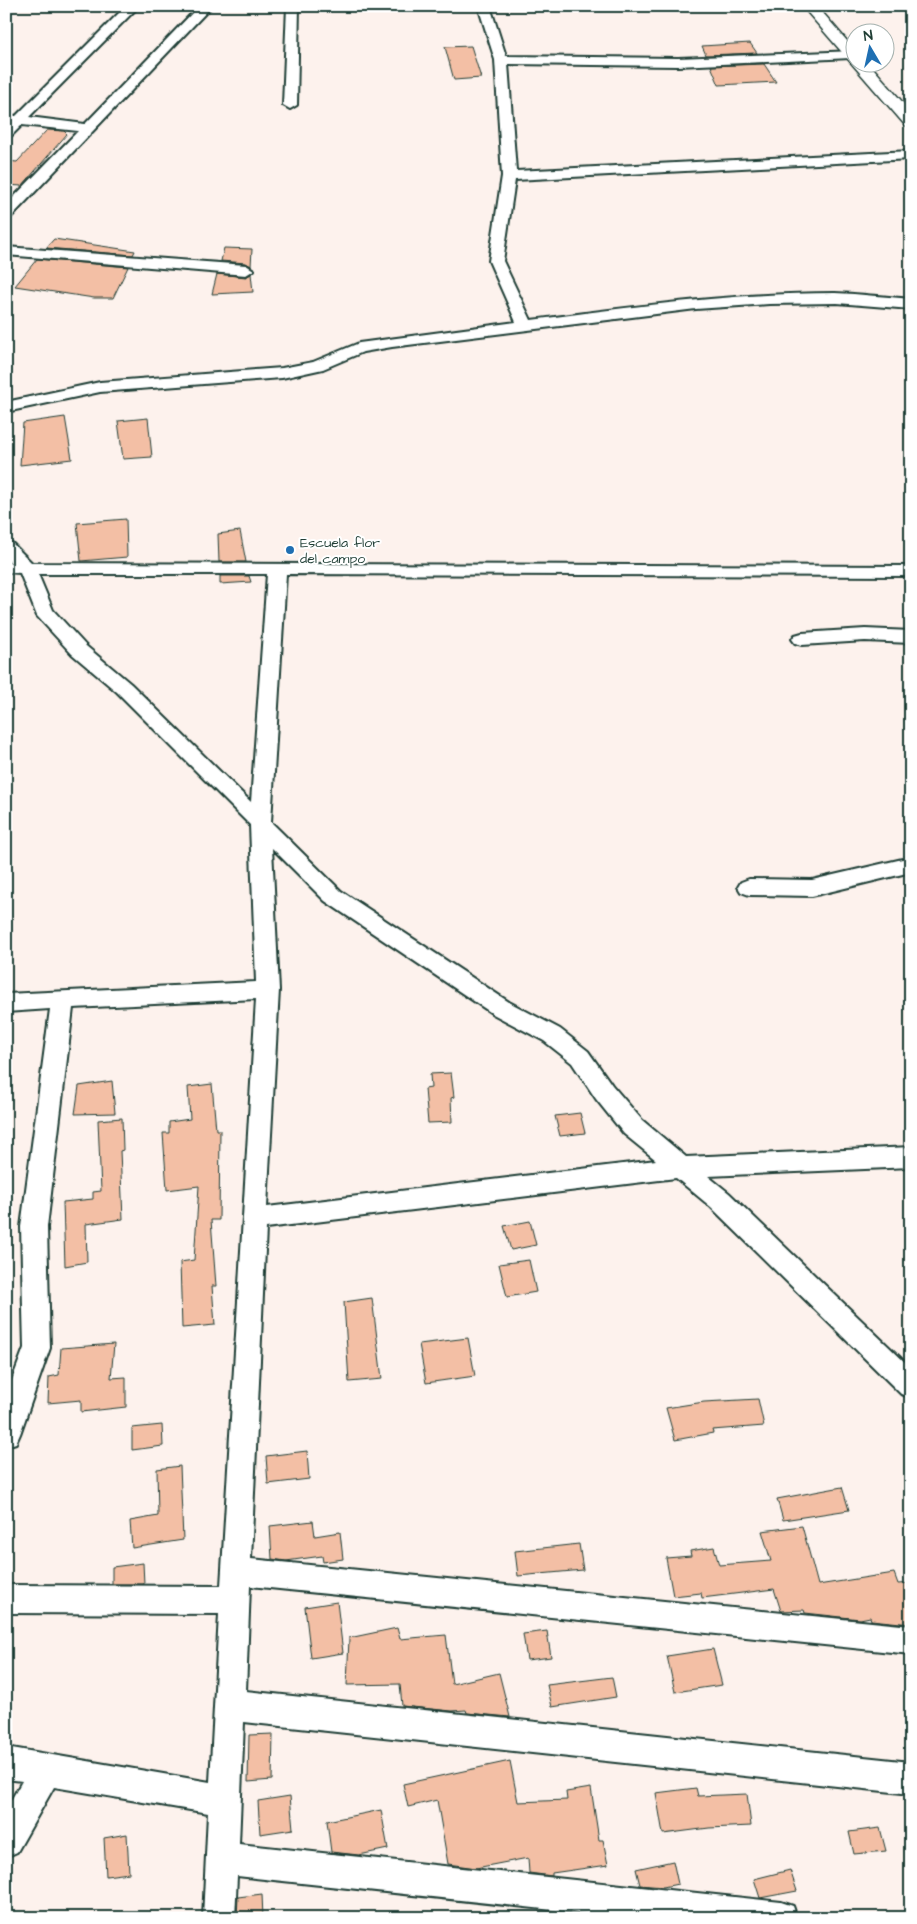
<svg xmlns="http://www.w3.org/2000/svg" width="917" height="1924" font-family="'Architects Daughter',sans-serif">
<rect width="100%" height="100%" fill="#fdf2ed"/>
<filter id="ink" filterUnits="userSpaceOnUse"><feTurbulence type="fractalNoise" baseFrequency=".02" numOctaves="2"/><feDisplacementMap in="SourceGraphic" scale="10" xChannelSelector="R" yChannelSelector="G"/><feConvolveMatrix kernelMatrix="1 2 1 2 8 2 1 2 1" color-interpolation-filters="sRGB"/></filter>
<g filter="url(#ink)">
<path fill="#f3bfa5" stroke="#1f3d34" d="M750,43L757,53L706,55L702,46Z
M471,46L481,78L454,80L445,47Z
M764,64L776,82L719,85L711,66Z
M47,130L64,131L67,134L22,186L6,185V161L17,162Z
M54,239L135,251L133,255L46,248Z
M224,248L252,249L251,266L246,263L221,261Z
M37,259L128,267L113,298H94L15,286Z
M217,274L246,277L251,274L253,292L212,294Z
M65,417L72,459L20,465L23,423Z
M148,418L152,457L123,459L118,421Z
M126,519L127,557L81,561L77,523Z
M240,531L246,562H219L218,534Z
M220,576H249L251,582L220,584Z
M451,1073L454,1097L451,1098L452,1122L428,1123L425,1089L431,1088L430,1074Z
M112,1081L115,1113L75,1114L79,1086Z
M212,1084L216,1130H220L219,1220H211L216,1286H212L215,1325L182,1328L180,1262L194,1260L199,1186L167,1190L163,1133H169V1122L190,1119L188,1087Z
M580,1113L585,1133L560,1136L555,1116Z
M122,1118L123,1150L120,1151L123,1219L86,1224L87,1262L65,1266L63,1202L93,1199V1192L101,1191L98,1120Z
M530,1221L536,1245L511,1250L504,1226Z
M529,1260L536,1292L507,1297L499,1264Z
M372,1298L382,1379L349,1382L344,1302Z
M468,1338L475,1376L426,1383L419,1344Z
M114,1344L111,1378L126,1377V1407L81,1412V1400L48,1403L49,1377L59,1375L61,1348Z
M758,1399L764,1426L712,1430L713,1433L675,1440L666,1408L704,1402Z
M162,1425L163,1446L132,1450V1428Z
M307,1451L309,1479L268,1484L266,1456Z
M180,1466L183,1540L132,1548L130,1521L158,1516L157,1469Z
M842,1487L849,1510L783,1520L777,1499Z
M313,1521L315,1536L340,1532L343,1559L323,1562L322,1556L286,1561L272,1559L270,1526Z
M802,1526L818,1585L894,1573L898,1584L911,1583V1624L871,1620L870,1617L860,1619L805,1613L804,1610L781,1611L774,1589L702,1598L701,1593L673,1596L666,1558L691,1556L690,1551L714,1547L719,1565L771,1561L762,1531Z
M579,1544L583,1570L518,1576L515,1551Z
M143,1563L144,1584H112V1567Z
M337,1602L343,1653L311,1658L305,1607Z
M397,1628L400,1639L446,1635L452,1684L499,1673L510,1717L467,1713L466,1710L452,1711L402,1706L400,1684L347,1685L349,1638Z
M547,1631L551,1657L527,1660L523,1634Z
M713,1649L722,1685L675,1692L667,1656Z
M612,1677L616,1697L552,1707L547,1685Z
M273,1734L272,1780L248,1782L249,1735Z
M510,1761L518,1802L567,1800L566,1792L591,1788L599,1840H603L608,1865L552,1873V1876L529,1873L528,1858L476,1868L448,1864L437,1800L408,1807L403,1784Z
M696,1788L698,1796L747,1794L751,1826L709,1828L663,1834L656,1793Z
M290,1796L293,1829L260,1834L258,1801Z
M381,1810L388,1849L359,1855L331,1852L327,1821Z
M880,1828L886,1851L854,1854L849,1832Z
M127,1834L129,1873L106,1876L104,1838Z
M673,1861L678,1884L663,1887L640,1885L636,1869Z
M790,1870L797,1891L760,1898L754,1879Z
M262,1894L263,1918H237L238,1897Z"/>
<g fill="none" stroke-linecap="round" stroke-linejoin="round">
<defs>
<path id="minor" d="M126,6H139L29,117L85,124L199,6H212L11,217L6,218V205L78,131L22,125L11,136L6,137V125L8,123H6V115L16,116Z
M287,6H299L297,105L290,109L283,105Z
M478,6H490L506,56L678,58L854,51V57L851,58L678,66L508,64L516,171L911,151V159L515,180L503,261L531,320C632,307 732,293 835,293C860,294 886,297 911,299V309L837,303L769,304L696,309L392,347L363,352L323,369L282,378L100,392L6,412V402L100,382L282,368L313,362L359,343L516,322L489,261L502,176L495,60Z
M6,247L246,265L254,270L246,275L6,255Z
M6,542L12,543L32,563L911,566V576L286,574L271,822L341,891L509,1002L560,1029L588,1051L612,1085L642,1120L686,1157L911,1147V1167L708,1176L729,1193L911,1368V1398L901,1394L711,1207L676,1178L266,1228L251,1559L911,1626V1654L250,1586L246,1691L911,1762V1794L244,1722L239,1844L781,1902L793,1906L797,1918H626L237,1876L235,1918H203L208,1813L54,1787L17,1852L6,1857V1809L22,1781L6,1779V1747L210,1782L219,1614L6,1613V1585L221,1586L256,999L73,1008L47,1227L50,1348L20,1434L16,1443L6,1446V1396L24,1348L21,1227L50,1009L6,1012V994L256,982L250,825L117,692L72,654L37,616L20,573L6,572V564L11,563L6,557ZM38,574H267L251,802L131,684L86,646L53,610ZM272,848L325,901L493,1014L544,1041L572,1063L596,1099L624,1134L656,1160L267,1207L279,990Z
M865,629L911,631V643L865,641L802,645L795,643L792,639L795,635L802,633Z
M911,857V872L812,896L749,895L741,892L738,887L741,882L749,879L812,880Z"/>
<path id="tertiary" d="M802,6H817L854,49V62H868L911,112V127L905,125Z"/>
</defs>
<use href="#minor" stroke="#1f3d34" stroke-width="4"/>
<use href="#tertiary" stroke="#1f3d34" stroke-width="3"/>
<use href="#minor" fill="#fff" fill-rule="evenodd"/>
<use href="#tertiary" fill="#fff" fill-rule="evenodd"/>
</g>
</g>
<circle fill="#1f6fb2" stroke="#fff" stroke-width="2" cx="290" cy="550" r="5"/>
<g text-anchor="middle" stroke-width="4" stroke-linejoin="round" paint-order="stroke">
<g font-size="14" fill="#1f3d34" stroke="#fff" text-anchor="start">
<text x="300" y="547">Escuela flor<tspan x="300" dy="16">del campo</tspan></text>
</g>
</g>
<rect width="917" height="1924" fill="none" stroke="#fff" stroke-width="25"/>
<rect x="12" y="12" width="892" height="1899" fill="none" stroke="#1f3d34" stroke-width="2" filter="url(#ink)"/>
<g transform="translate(870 48) rotate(351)"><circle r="24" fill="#ffffff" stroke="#a5b1ae"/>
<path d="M0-4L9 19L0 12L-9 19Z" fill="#1f6fb2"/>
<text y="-8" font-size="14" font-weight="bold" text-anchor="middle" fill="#1f3d34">N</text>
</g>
</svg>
